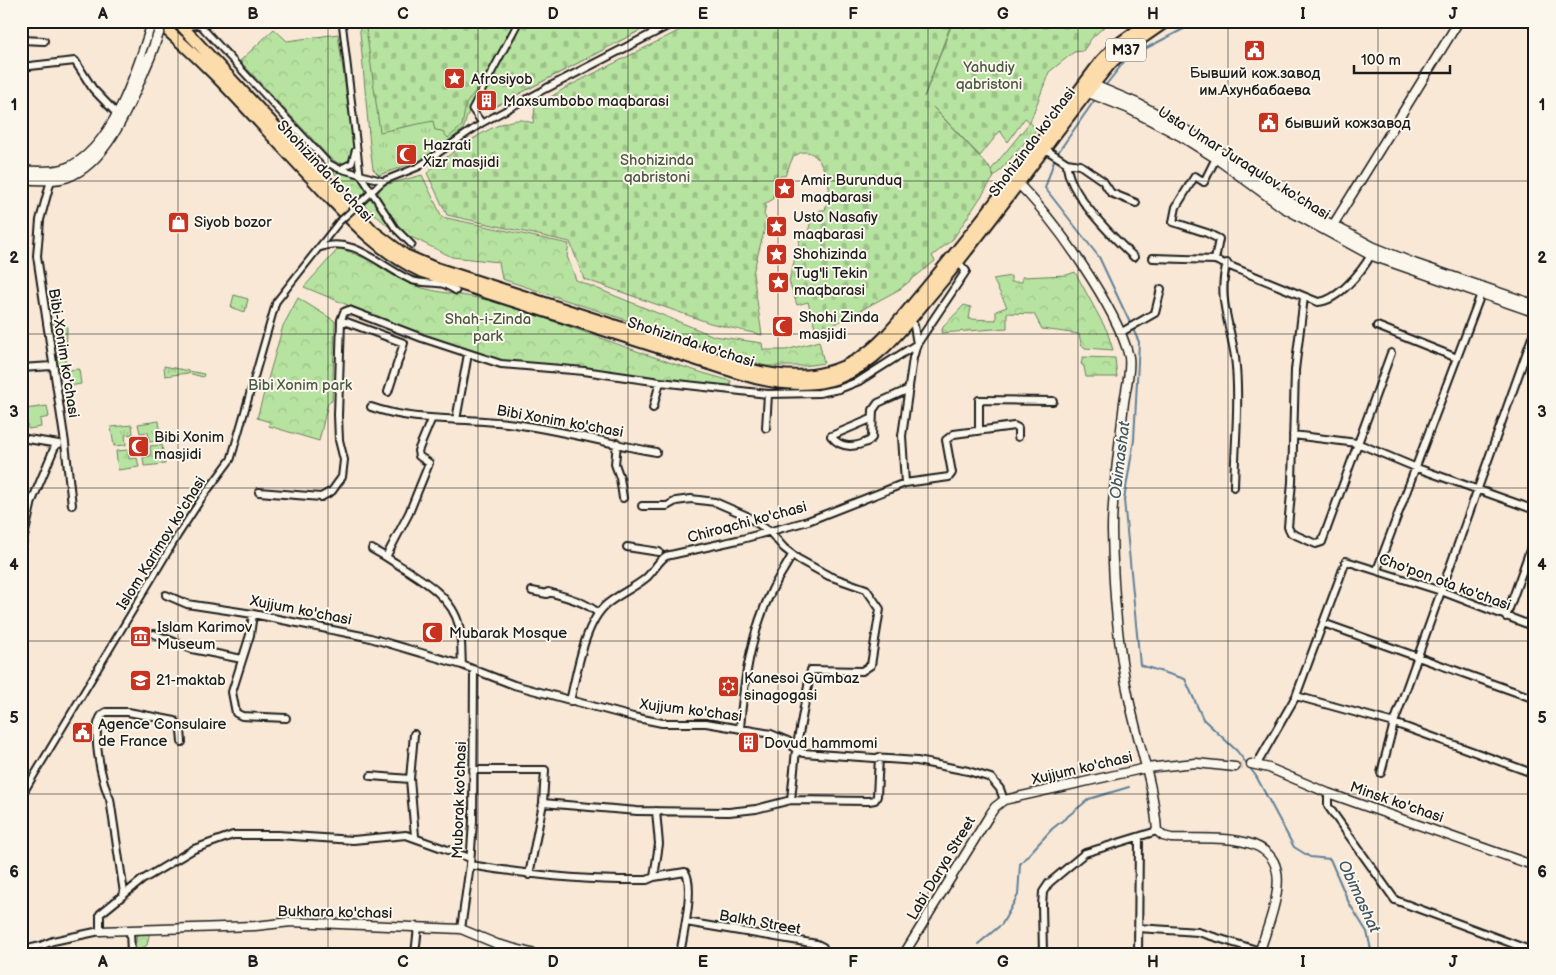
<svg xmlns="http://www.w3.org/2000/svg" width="1556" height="975" font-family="'Balsamiq Sans',sans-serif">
<defs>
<pattern id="grass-tufts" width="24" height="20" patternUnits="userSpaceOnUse" patternTransform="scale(1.25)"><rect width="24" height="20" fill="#b7e3a0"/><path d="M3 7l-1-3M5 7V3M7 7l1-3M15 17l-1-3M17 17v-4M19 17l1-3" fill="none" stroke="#9dc289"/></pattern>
<pattern id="forest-crowns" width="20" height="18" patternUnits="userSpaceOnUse" patternTransform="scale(1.25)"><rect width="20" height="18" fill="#b7e3a0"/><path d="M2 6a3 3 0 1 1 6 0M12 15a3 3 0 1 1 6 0" fill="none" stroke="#9dc289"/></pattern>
<pattern id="cemetery-stones" width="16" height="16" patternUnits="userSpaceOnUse" patternTransform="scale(1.25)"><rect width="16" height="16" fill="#b7e3a0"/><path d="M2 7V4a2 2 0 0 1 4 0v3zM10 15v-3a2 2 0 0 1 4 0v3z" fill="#9dc289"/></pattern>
</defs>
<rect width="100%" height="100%" fill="#f9e8d6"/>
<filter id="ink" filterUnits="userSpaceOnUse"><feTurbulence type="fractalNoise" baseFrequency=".02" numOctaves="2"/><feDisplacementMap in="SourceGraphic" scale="10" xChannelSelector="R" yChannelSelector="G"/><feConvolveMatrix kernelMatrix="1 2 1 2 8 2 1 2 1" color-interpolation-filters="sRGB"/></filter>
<g filter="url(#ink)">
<path fill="url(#grass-tufts)" stroke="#6a805e" d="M359,21H658L494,107L469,110L463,130L422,160L379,175L373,169L370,146Z
M1030,122L1036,130L994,177L991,170Z
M234,295L248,299L245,312L231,307Z
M50,323L67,326L66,358L61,378L57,379L53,357L61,355L59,343L52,344Z
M164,366L204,374L203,377L188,373L165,376Z
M79,369L81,384L64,387L69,370Z
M47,406L49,417L40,419L41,427L28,429L25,409Z
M159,421L161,440L149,442L148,432L140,433L138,424Z
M132,425L133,434L125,435L126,445L114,446L111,427Z
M162,445L165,464L144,466L143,457L151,456L150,446Z
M128,450L129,459L137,458L139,467L118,470L116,451Z"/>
<path fill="url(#forest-crowns)" stroke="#6a805e" d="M274,29L287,41L338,34L354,148L352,157L347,163H338L330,158L240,61Z
M329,167L362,179L370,190L358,200Z
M422,175L442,217L569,244L567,256L576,280L714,336L762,343L763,350H786L819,341L824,363L804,366H765L502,279L499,262L452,257L407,235L399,228L378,194L381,186Z
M372,195L396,233L363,204Z
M339,248C347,251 356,254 364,258C380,266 393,277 410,284C439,295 472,294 502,304C579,328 653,360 731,381L730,389L506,362L428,338L304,287Z
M1075,272L1107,331L1113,350L1085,348L1081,344L1079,334L1042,329L1034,314L1007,313V328L941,333L943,327L964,305L971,307L969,319L996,320V311L1007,307L993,279L1011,276V282H1022V277L1067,275Z
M298,298L335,321L332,401L328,403L319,441L269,426L270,422L257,418L283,326Z
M1083,357L1115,358L1117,377H1086L1084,367L1081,364Z
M150,931L147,945L138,951V954H134L133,945L136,942L137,932Z"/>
<path fill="url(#cemetery-stones)" stroke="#6a805e" d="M365,21H658L494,107L491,93L486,94L476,90L466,104L462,126L448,138L442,131L435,130L433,121L380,132Z
M698,21H952L924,97L953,21H1110L1091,39L1083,51L1074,52L1049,72L1030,122L1025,118L1008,142L1000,131L980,156L933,107L990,168L994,177L953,239L932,256L935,261L900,289L817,334L808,302L797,305L789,281L802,231L808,232L813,213L819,214L820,210H825C826,205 829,199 829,194C831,182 820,150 804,152C801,152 796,155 793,157L785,176H780L772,200L766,203L764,215L767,220L753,273L762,335L710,323L584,279L570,242L447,215L427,173C446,156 493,121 518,120C522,119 528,122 533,123L535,107L565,88Z"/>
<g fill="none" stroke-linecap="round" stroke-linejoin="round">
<path stroke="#5f8198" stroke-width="2" d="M1105,86L1127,58L1199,21
M1057,154L1096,98
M1055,158L1045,188L1099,257L1139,342L1134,440L1124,500L1140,665L1185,679L1203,719L1237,751L1256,776L1294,847L1310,857L1330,859L1349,903L1367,932L1372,954
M978,944L1002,924L1018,895L1020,864L1052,829L1089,799L1129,787"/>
<path stroke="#d8c9ba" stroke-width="8" stroke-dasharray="8 4" stroke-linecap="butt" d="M1235,767L1251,764"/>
<defs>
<path id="pedestrian" d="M342,21L360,174L395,228L412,245
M183,27L200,25L328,163L337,168L383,181
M482,123L472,109L519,21
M342,168L352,163L355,151
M361,202L383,181L418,167L482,123L547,88
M319,248C353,234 381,267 411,280C421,284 432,282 442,284C447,285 452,289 456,291
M21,797L178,535L202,498L231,459L276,302L339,222
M21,950L43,945"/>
<path id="minor" d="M21,40L44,41
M21,67L75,61L93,89L117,114
M547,88L677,21
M1045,149L1067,163C1066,192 1114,238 1134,257
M1067,163L1080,165L1103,181L1111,193L1136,203
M51,180L40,220L37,256L65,443L72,505
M1153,258L1215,260L1318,302C1338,301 1362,271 1371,255
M1215,260L1219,239L1207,233L1173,222L1176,207L1195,176L1204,182L1216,158
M1227,263C1217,297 1230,323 1235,357C1240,399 1235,444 1234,487
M1304,297L1295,370L1292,482L1288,527L1291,533L1316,544L1322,542L1391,353
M341,320L404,343L388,392
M1377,326L1457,358
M1120,333L1155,313L1161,289
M21,368L52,366
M371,407C417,423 460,417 507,423C557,429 606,443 656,452
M653,408L660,382
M871,419L831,436C841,449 854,448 869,441L872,438L873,410L878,403L909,389
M456,420L468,354
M766,428L768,394
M979,430V400L1053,401
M1293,435L1357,443L1417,468L1535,510
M21,438L59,444
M617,443L615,464L620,478L623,498
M905,483L902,436L913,358L917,344L914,326L910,319
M259,492L321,497L332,491L342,477L344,460L339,440L338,415L341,320L344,312L349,310L422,338L501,364L584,371L660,382L768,394L819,393L839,389L859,381L917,344L966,271L958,262
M642,506H667L676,501L691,499L715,502L745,515L769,531L784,548L798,559L829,576L866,589L880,609L871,665L862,671L811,670L796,750L791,800
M627,547L659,552
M372,549L386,557L409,513L428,466L429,463L419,456L418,451L431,420
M21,550L32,501L56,444
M386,557C412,574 452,593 459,626C462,638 461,652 462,665
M1377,570L1481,294
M532,591L547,594L548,592C566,597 584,601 598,613
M166,595L187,604L253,614L367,637L462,665L514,685L633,717L662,723H706L771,734L788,741L796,750L803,753L917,761L968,771L991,778L1000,789L1004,800
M253,614L250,635L232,692L236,713L242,716L286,718
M1506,617L1535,536
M1323,623L1535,699
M154,634L192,649L242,659
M1296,696L1394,723L1535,774
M570,701C577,673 584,623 607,604C619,594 634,588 646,578C654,571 657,562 666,556L742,539L808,521L905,483L949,477L952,473L946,440L954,434L1014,426L1018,428V437
M740,729C743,684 751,633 771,592C777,579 786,567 792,555
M1257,764L1296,696L1346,561L1441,591L1535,627
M473,770H545L543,803L529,875
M1381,773L1394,723L1535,329
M371,776L410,779L415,836
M410,779L414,734
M1328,793V806L1395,900L1535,952
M543,803L637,811L729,812L756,809L791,800L869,801L875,800L877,796L879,757
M470,865C530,875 587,881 647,880L654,877L685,872C695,886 683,936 680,954
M654,877L659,844L656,811
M124,893L110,799C102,784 87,720 106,712H128L175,721L181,730L182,742
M686,922L817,944L823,947L825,954
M1138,928L1198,932L1260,951
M461,929L470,865L473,821L474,671
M130,930L131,954
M43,945L53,941L100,931V914L142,880L194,849L233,835H278L353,840L406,835L470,858
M415,954L418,927
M497,954V944
M1043,954L1042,905L1043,892L1049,883L1085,853L1157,831
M1138,954L1139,837"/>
<path id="tertiary" d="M1015,181C1051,213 1118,310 1129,357C1131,370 1126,389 1124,402C1120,444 1112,487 1112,530C1113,584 1117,645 1129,699C1138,743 1154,785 1157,831L1163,836L1171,838C1212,840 1286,828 1277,890C1275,911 1265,933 1259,954
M1330,230L1459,21
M1251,764L1269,768L1328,793L1535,866
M100,931L255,926L291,922L461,929L497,944L535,954
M904,954L989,816L995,807L1004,800L1146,768L1196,763L1235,767"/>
<path id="secondary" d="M1088,83L1138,104L1182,128L1220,152L1287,201L1373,247L1415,264L1535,305
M1082,90L1128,108L1181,136L1216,158L1283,207L1371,255L1535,312
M21,171C35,171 51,173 64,169C113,153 139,66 153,21
M21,179C36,179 52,182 67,177C110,162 133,95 150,57"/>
<path id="primary" d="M156,21C214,68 261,126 312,179C346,215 376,251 422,272L738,373C769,383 806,389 838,378C880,362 907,323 935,290C997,217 1050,137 1111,63L1125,50L1167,21
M177,21L373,231L405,255L433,267L753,370C788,379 824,379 856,360C885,343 905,312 927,287C988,214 1044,137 1101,61L1114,47L1150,21"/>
</defs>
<use href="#pedestrian" stroke="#1c1c1c" stroke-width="9"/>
<use href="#minor" stroke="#1c1c1c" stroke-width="10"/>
<use href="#tertiary" stroke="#1c1c1c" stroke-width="11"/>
<use href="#secondary" stroke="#1c1c1c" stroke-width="12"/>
<use href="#primary" stroke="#1c1c1c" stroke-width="14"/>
<use href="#pedestrian" stroke="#fbf7ec" stroke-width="5"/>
<use href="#minor" stroke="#fbf7ec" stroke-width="6"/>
<use href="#tertiary" stroke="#fbf7ec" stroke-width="8"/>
<use href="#secondary" stroke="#fbf7ec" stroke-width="9"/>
<use href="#primary" stroke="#fddcac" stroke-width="10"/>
<defs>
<path id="pedestrian-bridge" d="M339,222L361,202"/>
<path id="secondary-bridge" d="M150,57L163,21"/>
</defs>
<use href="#pedestrian-bridge" stroke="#1c1c1c" stroke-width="9" stroke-linecap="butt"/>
<use href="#secondary-bridge" stroke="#1c1c1c" stroke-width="12" stroke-linecap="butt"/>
<use href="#pedestrian-bridge" stroke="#fbf7ec" stroke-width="5"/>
<use href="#secondary-bridge" stroke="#fbf7ec" stroke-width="9"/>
</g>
</g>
<path fill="none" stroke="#1c1c1c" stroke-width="1" stroke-opacity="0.55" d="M178,21V954M328,21V954M478,21V954M628,21V954M778,21V954M928,21V954M1078,21V954M1228,21V954M1378,21V954M21,181H1535M21,334H1535M21,488H1535M21,641H1535M21,794H1535"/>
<defs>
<symbol id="civic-square" viewBox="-11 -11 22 22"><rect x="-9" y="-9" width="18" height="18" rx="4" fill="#c8321e" stroke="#fbf7ec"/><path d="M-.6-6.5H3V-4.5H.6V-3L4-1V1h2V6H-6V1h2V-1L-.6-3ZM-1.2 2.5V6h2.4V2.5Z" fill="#fff"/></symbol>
<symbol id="sight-square" viewBox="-11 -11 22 22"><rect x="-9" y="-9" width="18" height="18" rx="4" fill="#c8321e" stroke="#fbf7ec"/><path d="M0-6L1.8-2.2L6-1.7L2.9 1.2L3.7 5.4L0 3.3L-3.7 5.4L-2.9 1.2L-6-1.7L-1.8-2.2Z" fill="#fff"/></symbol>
<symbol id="building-square" viewBox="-11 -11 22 22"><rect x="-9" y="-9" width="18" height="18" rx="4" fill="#c8321e" stroke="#fbf7ec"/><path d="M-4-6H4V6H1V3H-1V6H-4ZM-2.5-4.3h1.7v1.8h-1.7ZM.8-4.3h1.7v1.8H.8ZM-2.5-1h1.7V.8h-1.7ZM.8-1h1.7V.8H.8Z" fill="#fff"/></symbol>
<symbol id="mosque-square" viewBox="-11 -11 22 22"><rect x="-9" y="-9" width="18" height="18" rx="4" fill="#c8321e" stroke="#fbf7ec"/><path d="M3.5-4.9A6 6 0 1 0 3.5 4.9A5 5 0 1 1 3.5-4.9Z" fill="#fff"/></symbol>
<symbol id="shop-square" viewBox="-11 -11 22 22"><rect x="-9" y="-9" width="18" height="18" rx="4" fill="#c8321e" stroke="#fbf7ec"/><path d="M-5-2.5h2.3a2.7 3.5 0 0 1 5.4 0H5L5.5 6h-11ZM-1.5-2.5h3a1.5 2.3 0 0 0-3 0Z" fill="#fff"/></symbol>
<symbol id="museum-square" viewBox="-11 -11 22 22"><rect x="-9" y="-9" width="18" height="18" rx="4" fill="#c8321e" stroke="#fbf7ec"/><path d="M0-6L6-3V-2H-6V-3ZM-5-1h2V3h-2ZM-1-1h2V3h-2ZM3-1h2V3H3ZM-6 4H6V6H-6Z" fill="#fff"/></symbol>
<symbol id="school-square" viewBox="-11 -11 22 22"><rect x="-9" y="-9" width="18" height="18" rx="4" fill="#c8321e" stroke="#fbf7ec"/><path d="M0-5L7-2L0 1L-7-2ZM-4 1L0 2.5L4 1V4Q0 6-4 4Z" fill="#fff"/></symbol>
<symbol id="synagogue-square" viewBox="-11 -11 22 22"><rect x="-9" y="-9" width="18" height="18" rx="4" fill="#c8321e" stroke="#fbf7ec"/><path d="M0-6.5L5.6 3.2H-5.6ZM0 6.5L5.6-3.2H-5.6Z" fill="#fff"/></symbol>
</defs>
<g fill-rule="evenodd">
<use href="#civic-square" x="1242" y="38" width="25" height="25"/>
<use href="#sight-square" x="442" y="66" width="25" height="25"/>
<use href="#building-square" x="474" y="88" width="25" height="25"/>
<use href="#civic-square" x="1256" y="110" width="25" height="25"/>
<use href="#mosque-square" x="394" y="142" width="25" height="25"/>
<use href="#sight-square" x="772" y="176" width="25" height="25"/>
<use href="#shop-square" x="166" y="210" width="25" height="25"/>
<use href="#sight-square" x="764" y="214" width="25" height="25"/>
<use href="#sight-square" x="764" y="242" width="25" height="25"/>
<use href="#sight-square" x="766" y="270" width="25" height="25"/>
<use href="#mosque-square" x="770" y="314" width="25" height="25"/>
<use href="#mosque-square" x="126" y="434" width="25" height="25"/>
<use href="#mosque-square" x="420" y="620" width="25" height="25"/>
<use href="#museum-square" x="128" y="624" width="25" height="25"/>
<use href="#school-square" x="128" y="668" width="25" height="25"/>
<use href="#synagogue-square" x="716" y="674" width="25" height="25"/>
<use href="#civic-square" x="70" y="720" width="25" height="25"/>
<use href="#building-square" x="736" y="730" width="25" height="25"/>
</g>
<g text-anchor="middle" stroke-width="4" stroke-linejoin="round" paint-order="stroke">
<rect fill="#fbf7ec" stroke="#5f5e5a" stroke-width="1" x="1106" y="38.5" width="40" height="23" rx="4"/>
<g font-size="14" font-weight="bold" fill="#1c1c1c">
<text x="1126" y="55">M37</text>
</g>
<g font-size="15" fill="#4a5844" stroke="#fbf7ec">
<text x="989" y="72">Yahudiy<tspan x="989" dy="17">qabristoni</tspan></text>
<text x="657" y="165">Shohizinda<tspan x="657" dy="17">qabristoni</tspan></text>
<text x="488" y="324">Shah-i-Zinda<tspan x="488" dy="17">park</tspan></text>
<text x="300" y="390">Bibi Xonim park</text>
</g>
<g font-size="15" fill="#1c1c1c" stroke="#fbf7ec" text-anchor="start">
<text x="1255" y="78" text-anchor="middle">Бывший кож.завод<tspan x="1255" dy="17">им.Ахунбабаева</tspan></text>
<text x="471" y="84">Afrosiyob</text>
<text x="503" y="106">Maxsumbobo maqbarasi</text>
<text x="1285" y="128">бывший кожзавод</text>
<text x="423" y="150">Hazrati<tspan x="423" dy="17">Xizr masjidi</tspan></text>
<text x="801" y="185">Amir Burunduq<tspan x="801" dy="17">maqbarasi</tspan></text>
<text x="793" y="222">Usto Nasafiy<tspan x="793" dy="17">maqbarasi</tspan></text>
<text x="194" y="227">Siyob bozor</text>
<text x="793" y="259">Shohizinda</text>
<text x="794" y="278">Tug'li Tekin<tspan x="794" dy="17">maqbarasi</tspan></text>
<text x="799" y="322">Shohi Zinda<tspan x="799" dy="17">masjidi</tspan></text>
<text x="154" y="442">Bibi Xonim<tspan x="154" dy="17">masjidi</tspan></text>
<text x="157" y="632">Islam Karimov<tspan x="157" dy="17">Museum</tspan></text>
<text x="449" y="638">Mubarak Mosque</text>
<text x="744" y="683">Kanesoi Gumbaz<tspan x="744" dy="17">sinagogasi</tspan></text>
<text x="156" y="685">21-maktab</text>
<text x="98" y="729">Agence Consulaire<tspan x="98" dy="17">de France</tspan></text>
<text x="764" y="748">Dovud hammomi</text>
</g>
<g font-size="15" fill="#1c1c1c" stroke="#fbf7ec">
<text transform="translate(1032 142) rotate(-53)" y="5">Shohizinda ko'chasi</text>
<text transform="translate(1244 163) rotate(32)" y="5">Usta Umar Juraqulov ko'chasi</text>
<text transform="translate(325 171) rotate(47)" y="5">Shohizinda ko'chasi</text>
<text transform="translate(691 342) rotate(18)" y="5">Shohizinda ko'chasi</text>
<text transform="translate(64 353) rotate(81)" y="5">Bibi-Xonim ko'chasi</text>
<text transform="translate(560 421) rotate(10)" y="5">Bibi Xonim ko'chasi</text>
<text transform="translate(747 522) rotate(-15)" y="5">Chiroqchi ko'chasi</text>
<text transform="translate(161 543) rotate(-58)" y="5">Islom Karimov ko'chasi</text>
<text transform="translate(1445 582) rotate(20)" y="5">Cho'pon ota ko'chasi</text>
<text transform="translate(301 610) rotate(11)" y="5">Xujjum ko'chasi</text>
<text transform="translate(691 710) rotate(7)" y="5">Xujjum ko'chasi</text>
<text transform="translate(1082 768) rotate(-13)" y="5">Xujjum ko'chasi</text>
<text transform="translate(459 800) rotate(-88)" y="5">Muborak ko'chasi</text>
<text transform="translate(1397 802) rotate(19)" y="5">Minsk ko'chasi</text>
<text transform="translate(941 868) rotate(-59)" y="5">Labi Darya Street</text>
<text transform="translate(335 912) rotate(1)" y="5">Bukhara ko'chasi</text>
<text transform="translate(760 922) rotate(10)" y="5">Balkh Street</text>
</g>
<g font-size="16" font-style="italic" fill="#435764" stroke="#fbf7ec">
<text transform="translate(1119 460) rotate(-83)" y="6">Obimashat</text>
<text transform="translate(1360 896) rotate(65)" y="6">Obimashat</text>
</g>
</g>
<rect width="1556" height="975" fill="none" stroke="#fbf7ec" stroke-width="55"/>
<path d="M1354 65v8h96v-8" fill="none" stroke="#1c1c1c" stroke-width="2.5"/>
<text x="1361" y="65" font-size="15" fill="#1c1c1c" stroke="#fbf7ec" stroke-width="4" paint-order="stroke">100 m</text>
<rect x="28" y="28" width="1500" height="920" fill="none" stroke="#1c1c1c" stroke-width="2"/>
<g font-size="16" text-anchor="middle" font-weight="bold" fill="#1c1c1c">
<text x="103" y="19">A</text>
<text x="253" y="19">B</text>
<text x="403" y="19">C</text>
<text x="553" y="19">D</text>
<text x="703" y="19">E</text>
<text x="853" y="19">F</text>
<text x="1003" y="19">G</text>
<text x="1153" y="19">H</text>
<text x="1303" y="19">I</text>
<text x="1453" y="19">J</text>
<text x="14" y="110">1</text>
<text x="1542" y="110">1</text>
<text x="14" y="263">2</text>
<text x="1542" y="263">2</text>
<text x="14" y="417">3</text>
<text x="1542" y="417">3</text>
<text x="14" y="570">4</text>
<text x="1542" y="570">4</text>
<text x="14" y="723">5</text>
<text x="1542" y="723">5</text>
<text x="14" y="877">6</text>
<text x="1542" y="877">6</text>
<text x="103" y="967">A</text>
<text x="253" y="967">B</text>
<text x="403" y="967">C</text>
<text x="553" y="967">D</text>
<text x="703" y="967">E</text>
<text x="853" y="967">F</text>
<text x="1003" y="967">G</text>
<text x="1153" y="967">H</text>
<text x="1303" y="967">I</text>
<text x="1453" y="967">J</text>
</g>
</svg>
